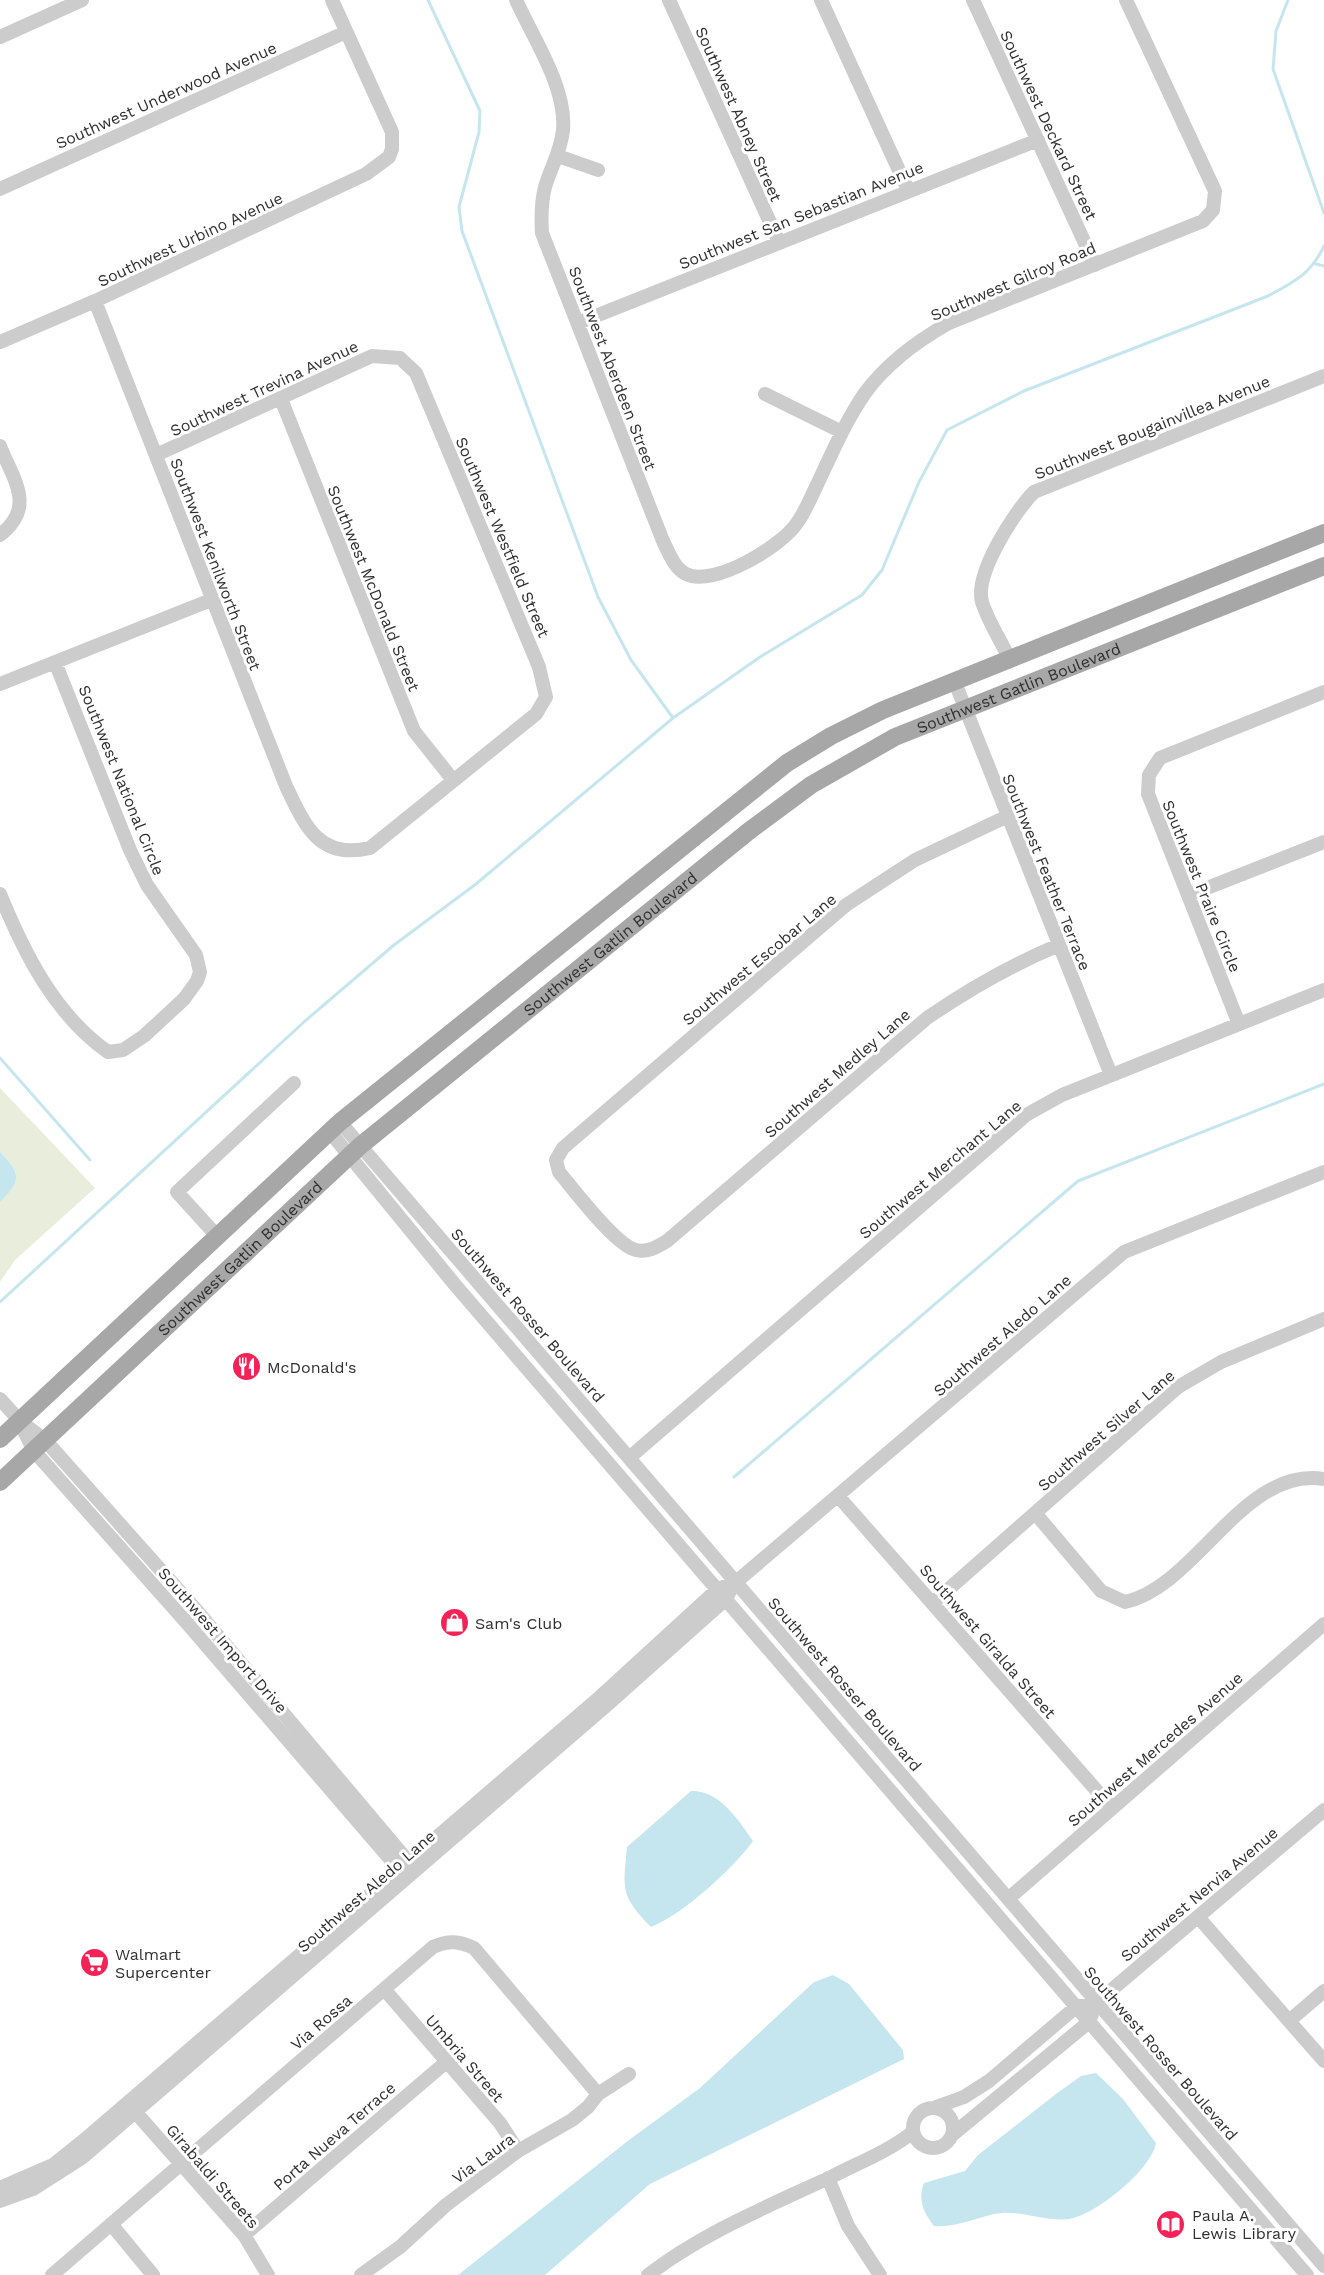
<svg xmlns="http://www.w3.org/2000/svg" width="1324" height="2275" font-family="'Work Sans',sans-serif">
<rect width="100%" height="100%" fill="#fff"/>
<path fill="#e9eedc" d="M0,1088L95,1188L15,1260L0,1282V1202C22,1181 21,1173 0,1152Z"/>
<path fill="#c6e6ef" d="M0,1152C21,1173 22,1181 0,1202Z
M691,1791C719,1790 738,1819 753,1841C733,1869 682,1915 651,1927C620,1895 623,1890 627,1847Z
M833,1975L849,1984L903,2050L904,2059L650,2184L545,2275H458L629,2140L700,2088L814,1982Z
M1096,2073L1123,2099L1156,2143C1152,2169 1096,2215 1069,2219C1047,2222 1024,2211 1001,2213C978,2216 958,2228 934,2226C924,2213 917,2200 924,2183L965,2171L978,2155L1056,2094L1081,2076Z"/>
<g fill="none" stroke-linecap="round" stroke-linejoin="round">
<path stroke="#c6e6ef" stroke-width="3" d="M428,0L480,111L479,132L459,207L462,231L598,597L631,660L673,718
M1288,0L1276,31L1273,69L1324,213
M1316,264L1324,266
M0,1058L90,1160
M0,1302L305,1021L394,945L476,884L673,718L760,657L862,595L882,570L919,482L947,430L1024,391L1268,296C1294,282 1311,274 1324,246
M734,1477L1078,1181L1324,1084"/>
<path stroke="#ccc" stroke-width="14" d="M516,0C533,38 567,88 563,130C561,151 551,167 545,187C541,203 541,217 542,233L663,541C669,553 674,568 686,574C713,588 782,546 797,523C805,512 810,499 816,487C831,455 845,422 865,393C887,363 917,341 949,323L1203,221L1213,210L1215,191L1126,0
M669,0L779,242
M821,0L908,190
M973,0L1095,265
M0,37L82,0
M558,156L598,170
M0,189L346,32
M95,301L286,786C305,826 319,860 370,848L536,714L546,697L539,667L416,373L400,358L372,356L156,455
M578,323L1038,140
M0,342L95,301L366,174L389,157L392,149V132L332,0
M765,394L842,432
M281,399L414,731L453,780
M0,446C14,481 36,507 0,535
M1010,660C1001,641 988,621 982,602C974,574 1015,511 1034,492L1324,376
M954,680L1111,1075
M0,684L211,600
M1008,816L915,860L846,905L563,1148L556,1160L559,1172C574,1190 616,1246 636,1250C647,1253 657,1247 667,1241L927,1018C969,989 1011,965 1059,945
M0,894C24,953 55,1015 108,1052L123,1050L144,1036L184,999L197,981L200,972L196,955L147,885L130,850L55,662
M1189,895L1324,842
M1239,1024L1148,794L1149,775L1160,758L1324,692
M340,1122L1324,2266
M330,1132L456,1286L1307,2275
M217,1236L177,1192L294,1083
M0,1399L20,1421L45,1440L198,1612L413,1867
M20,1423L34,1451L187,1623L403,1874
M629,1458L1026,1115L1062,1095L1324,990
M838,1496L1112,1808
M1035,1513L1101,1591L1125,1602C1197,1586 1243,1466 1324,1479
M934,1602L1178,1387L1221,1362L1324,1319
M1008,1899L1324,1624
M1199,1918L1324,2061
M384,1989L500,2123L518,2151
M1289,2021L1324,1991
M130,2106L244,2235L268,2275
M936,2107L964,2097L989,2081L1076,2007L1096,2003L1324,1810
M913 2128a20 20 0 1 1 40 0a20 20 0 1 1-40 0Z
M952,2135L1089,2022L1092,2014
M828,2178L848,2226L880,2275
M0,2188L53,2165L83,2141L600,1697L718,1589L736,1582L1124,1252L1324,1172
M0,2201L33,2189L83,2157L607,1705L726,1599L730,1591
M111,2224L153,2275
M244,2235L445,2063
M52,2275L433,1947C449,1940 459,1941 474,1948L598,2094
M361,2275L400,2247L446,2205L518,2151L572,2120L588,2107L598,2094L629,2074
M648,2275C704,2232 769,2206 833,2176C860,2162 889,2151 913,2132"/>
<g stroke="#a7a7a7" stroke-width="18">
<path d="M0,1439L340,1122L787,763L831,736L883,710L1324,533"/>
<path id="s1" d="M0,1482L360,1146L749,831L811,785L895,737L1324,566"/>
</g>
</g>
<defs>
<symbol id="restaurant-disc" viewBox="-11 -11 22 22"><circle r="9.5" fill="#f52257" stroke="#fff"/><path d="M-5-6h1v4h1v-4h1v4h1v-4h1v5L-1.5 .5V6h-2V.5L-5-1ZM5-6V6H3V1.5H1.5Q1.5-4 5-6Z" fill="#fff"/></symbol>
<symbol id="shop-disc" viewBox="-11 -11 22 22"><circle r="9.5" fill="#f52257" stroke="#fff"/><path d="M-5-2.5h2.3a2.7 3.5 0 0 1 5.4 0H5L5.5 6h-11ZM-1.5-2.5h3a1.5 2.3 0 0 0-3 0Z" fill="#fff"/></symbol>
<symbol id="supermarket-disc" viewBox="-11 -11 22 22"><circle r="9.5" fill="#f52257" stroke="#fff"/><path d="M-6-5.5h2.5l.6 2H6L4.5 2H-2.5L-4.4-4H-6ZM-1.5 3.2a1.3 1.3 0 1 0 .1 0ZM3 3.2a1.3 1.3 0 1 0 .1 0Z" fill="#fff"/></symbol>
<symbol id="library-disc" viewBox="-11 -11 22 22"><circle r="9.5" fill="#f52257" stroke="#fff"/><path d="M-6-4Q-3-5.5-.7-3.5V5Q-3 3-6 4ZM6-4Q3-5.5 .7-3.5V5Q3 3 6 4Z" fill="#fff"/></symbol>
</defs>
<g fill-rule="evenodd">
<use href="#restaurant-disc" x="230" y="1350" width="33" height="33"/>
<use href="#shop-disc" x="438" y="1606" width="33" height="33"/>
<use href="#supermarket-disc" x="78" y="1946" width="33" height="33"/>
<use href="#library-disc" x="1154" y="2208" width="33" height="33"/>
</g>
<g text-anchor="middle" stroke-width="6" stroke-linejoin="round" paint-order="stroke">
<g font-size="16" fill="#2f2f2f" stroke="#fff">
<text transform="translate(166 95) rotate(-24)" y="6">Southwest Underwood Avenue</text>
<text transform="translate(739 114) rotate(66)" y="6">Southwest Abney Street</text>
<text transform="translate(1049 125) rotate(65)" y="6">Southwest Deckard Street</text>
<text transform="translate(801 215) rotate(-22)" y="6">Southwest San Sebastian Avenue</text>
<text transform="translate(190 239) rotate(-25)" y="6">Southwest Urbino Avenue</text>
<text transform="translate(1013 281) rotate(-23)" y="6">Southwest Gilroy Road</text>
<text transform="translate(613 368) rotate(69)" y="6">Southwest Aberdeen Street</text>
<text transform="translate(264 388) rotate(-25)" y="6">Southwest Trevina Avenue</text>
<text transform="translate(1152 427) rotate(-22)" y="6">Southwest Bougainvillea Avenue</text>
<text transform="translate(503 537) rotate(67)" y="6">Southwest Westfield Street</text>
<text transform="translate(216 564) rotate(69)" y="6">Southwest Kenilworth Street</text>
<text transform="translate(374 588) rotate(68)" y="6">Southwest McDonald Street</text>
<text dy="6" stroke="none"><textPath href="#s1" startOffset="1300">Southwest Gatlin Boulevard</textPath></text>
<text transform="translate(122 780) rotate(68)" y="6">Southwest National Circle</text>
<text transform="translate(1047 872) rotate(68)" y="6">Southwest Feather Terrace</text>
<text transform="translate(1202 886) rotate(68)" y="6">Southwest Praire Circle</text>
<text dy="6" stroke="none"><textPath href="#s1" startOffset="814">Southwest Gatlin Boulevard</textPath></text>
<text transform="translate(759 959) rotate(-40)" y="6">Southwest Escobar Lane</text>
<text transform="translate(837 1073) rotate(-41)" y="6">Southwest Medley Lane</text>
<text transform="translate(940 1169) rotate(-40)" y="6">Southwest Merchant Lane</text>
<text dy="6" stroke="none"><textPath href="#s1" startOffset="328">Southwest Gatlin Boulevard</textPath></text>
<text transform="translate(528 1315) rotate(49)" y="6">Southwest Rosser Boulevard</text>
<text transform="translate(1002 1335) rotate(-41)" y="6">Southwest Aledo Lane</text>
<text transform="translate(1106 1430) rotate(-41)" y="6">Southwest Silver Lane</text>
<text transform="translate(223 1640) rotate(49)" y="6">Southwest Import Drive</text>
<text transform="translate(988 1641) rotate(49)" y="6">Southwest Giralda Street</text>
<text transform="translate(845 1684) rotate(49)" y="6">Southwest Rosser Boulevard</text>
<text transform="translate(1155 1749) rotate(-41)" y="6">Southwest Mercedes Avenue</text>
<text transform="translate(366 1891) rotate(-41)" y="6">Southwest Aledo Lane</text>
<text transform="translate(1199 1894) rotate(-40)" y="6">Southwest Nervia Avenue</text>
<text transform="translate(321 2022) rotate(-41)" y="6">Via Rossa</text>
<text transform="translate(1161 2053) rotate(49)" y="6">Southwest Rosser Boulevard</text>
<text transform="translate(465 2058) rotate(49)" y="6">Umbria Street</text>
<text transform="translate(334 2136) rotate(-41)" y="6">Porta Nueva Terrace</text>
<text transform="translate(483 2158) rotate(-36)" y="6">Via Laura</text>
<text transform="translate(213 2176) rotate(49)" y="6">Girabaldi Streets</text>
</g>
<g font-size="16" fill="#2f2f2f" stroke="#fff" text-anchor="start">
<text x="267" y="1373">McDonald's</text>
<text x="475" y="1629">Sam's Club</text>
<text x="115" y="1960">Walmart<tspan x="115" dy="18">Supercenter</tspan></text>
<text x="1192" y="2221">Paula A.<tspan x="1192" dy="18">Lewis Library</tspan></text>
</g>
</g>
</svg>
